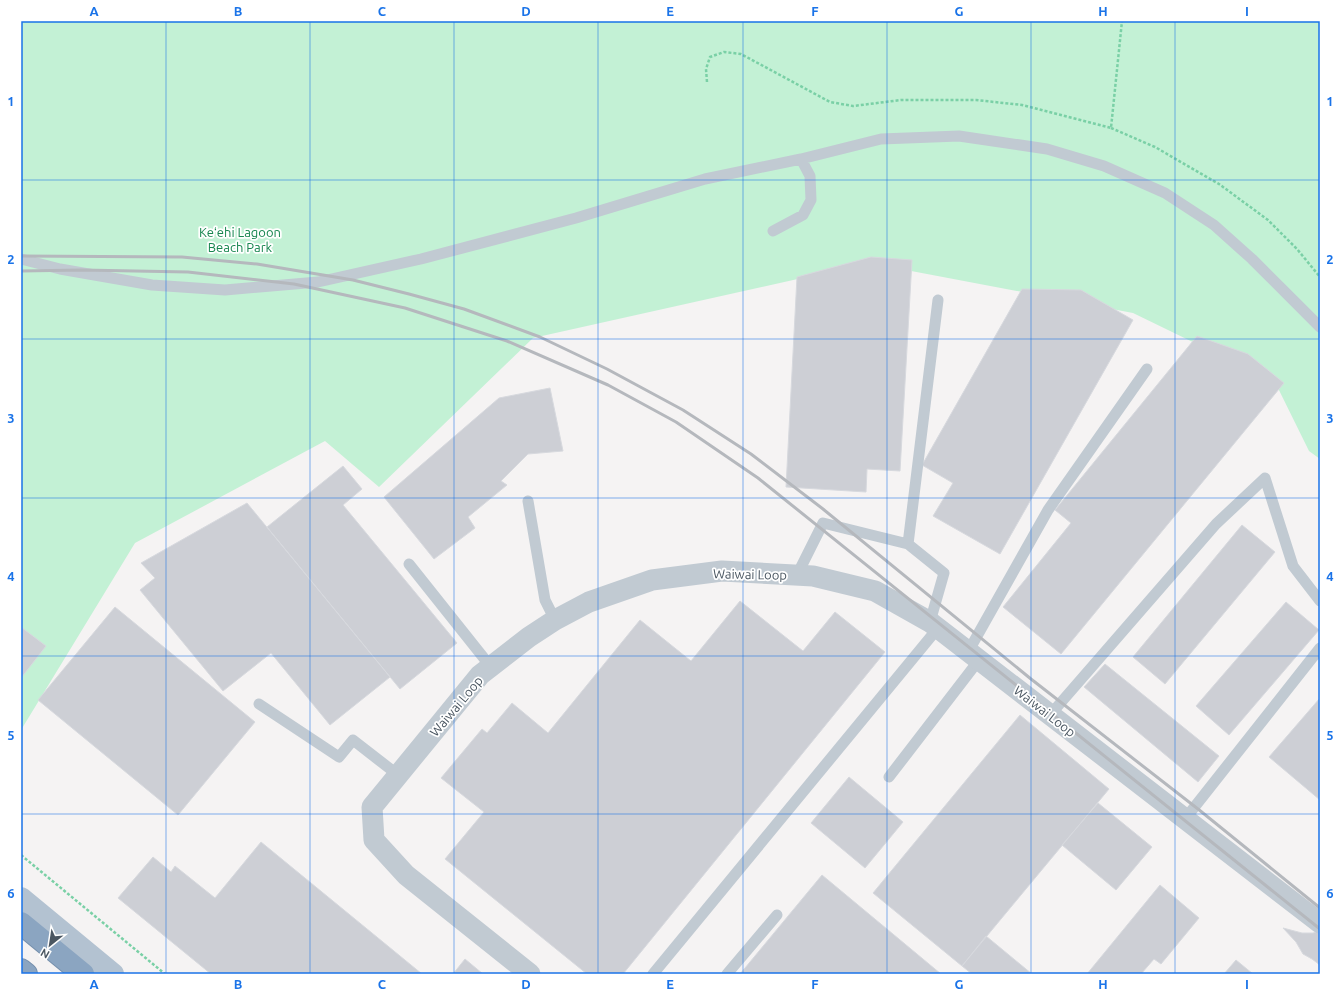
<svg xmlns="http://www.w3.org/2000/svg" width="1341" height="995" font-family="Ubuntu,sans-serif">
<rect width="100%" height="100%" fill="#f5f3f3"/>
<path fill="#c3f1d5" d="M21,21H1320V459L1309,451L1275,382L1133,313L869,263L533,338L379,487L325,441L135,543L21,730Z"/>
<path fill="#cdcfd5" stroke="#d7d9de" d="M871,257L912,260L900,471L867,469L866,492L786,487L797,277Z
M1022,289L1081,290L1133,320L1000,554L933,516L953,483L922,465Z
M1197,336L1248,354L1284,383L1061,654L1003,607L1071,523L1055,510Z
M550,388L563,451L528,454L501,481L507,485L468,517L475,528L434,559L384,497L499,398Z
M343,466L362,489L343,505L457,643L400,689L267,527Z
M247,503L390,677L330,725L271,653L223,691L140,590L155,578L141,563Z
M1242,525L1275,552L1165,684L1133,657Z
M740,601L803,651L835,612L885,652L623,974H587L445,859L484,812L441,778L482,729L487,733L512,703L548,733L640,620L691,661Z
M1286,602L1319,630L1229,735L1196,706Z
M115,607L255,722L178,815L38,700Z
M21,627L46,646L21,678Z
M1105,664L1219,756L1198,782L1084,687Z
M1320,698V800L1269,757Z
M1020,715L1109,789L962,966L873,893Z
M849,777L903,822L865,868L811,823Z
M1098,803L1152,847L1116,890L1062,845Z
M261,842L422,974H211L118,898L153,857L171,872L175,866L215,898Z
M822,875L941,974H740Z
M1160,885L1199,918L1161,964L1154,959L1141,974H1087Z
M1283,928L1302,933H1313L1320,931V965L1312,959L1303,954L1296,942Z
M986,936L1032,974H972L962,966Z
M465,959L483,974H453Z
M1236,960L1253,974H1224Z"/>
<g fill="none" stroke-linecap="round" stroke-linejoin="round">
<defs>
<path id="highway" d="M21,923L83,974
M21,970L26,974"/>
</defs>
<use href="#highway" stroke="#7690ad" stroke-width="24"/>
<path stroke="#7ad0a6" stroke-width="2.5" stroke-dasharray="3 2" stroke-linecap="butt" d="M707,82L706,69L710,57L724,52L741,54L830,102L853,106L901,100H976L1022,105L1111,128L1122,21
M1111,128L1155,147L1219,184L1268,220L1297,249L1320,277
M21,855L165,974"/>
<path stroke="#c1cad2" stroke-width="11" d="M773,231L803,215L811,200L810,176L801,159
M21,259L60,269L152,285L225,290L318,282L421,259L576,218L705,179L801,159L881,139L959,136L1047,149L1104,166L1165,193L1214,225L1252,259L1320,327
M528,501L545,600L555,620
M908,544L938,300
M409,564L491,667
M797,575L823,523L908,544L944,573L930,622
M968,652L1048,510L1147,369
M259,704L339,757L353,740L398,775
M1050,715L1216,524L1265,478L1293,566L1320,601
M889,777L979,660
M1185,819L1320,648
M653,974L938,628
M727,974L777,915"/>
<path stroke="#c1cad2" stroke-width="21" d="M530,974L406,875L374,840L372,807L480,675L529,637L555,620L589,602L652,580L722,571L813,576L875,591L930,622L1320,923"/>
<path stroke="#b3c2d1" stroke-width="22" d="M21,898L113,974"/>
<use href="#highway" stroke="#8ba5c1" stroke-width="22"/>
<path stroke="#b5b8bd" stroke-width="3" d="M21,256L182,257L257,264L353,280L409,294L464,309L540,337L607,369L683,410L751,454L823,509L1031,679L1198,809L1320,908
M21,271L82,270L188,272L294,284L405,308L507,341L608,385L676,422L758,478L1320,929"/>
</g>
<path fill="none" stroke="#1a73e8" stroke-width="1" stroke-opacity="0.55" d="M166,21V974M310,21V974M454,21V974M598,21V974M743,21V974M887,21V974M1031,21V974M1175,21V974M21,180H1320M21,339H1320M21,498H1320M21,656H1320M21,814H1320"/>
<g text-anchor="middle" stroke-width="3.5" stroke-linejoin="round" paint-order="stroke">
<g font-size="13" fill="#17864f" stroke="#fff">
<text x="240" y="237">Keʻehi Lagoon<tspan x="240" dy="15">Beach Park</tspan></text>
</g>
<g font-size="13" fill="#4a5661" stroke="#fff">
<text transform="translate(750 574) rotate(1)" y="5">Waiwai Loop</text>
<text transform="translate(456 706) rotate(-50)" y="5">Waiwai Loop</text>
<text transform="translate(1045 711) rotate(38)" y="5">Waiwai Loop</text>
</g>
</g>
<rect width="1341" height="995" fill="none" stroke="#ffffff" stroke-width="44"/>
<g transform="translate(50 945) rotate(210)" stroke="#ffffff" stroke-width="3" paint-order="stroke">
<path d="M0-3L7 15L0 10L-7 15Z" fill="#4a5661"/>
<text y="-6" font-size="11" font-weight="bold" text-anchor="middle" fill="#4a5661">N</text>
</g>
<rect x="22" y="22" width="1297" height="951" fill="none" stroke="#1a73e8" stroke-width="1.5"/>
<g font-size="13" text-anchor="middle" font-weight="bold" fill="#1a73e8">
<text x="94" y="16">A</text>
<text x="238" y="16">B</text>
<text x="382" y="16">C</text>
<text x="526" y="16">D</text>
<text x="670" y="16">E</text>
<text x="815" y="16">F</text>
<text x="959" y="16">G</text>
<text x="1103" y="16">H</text>
<text x="1247" y="16">I</text>
<text x="11" y="106">1</text>
<text x="1330" y="106">1</text>
<text x="11" y="264">2</text>
<text x="1330" y="264">2</text>
<text x="11" y="423">3</text>
<text x="1330" y="423">3</text>
<text x="11" y="581">4</text>
<text x="1330" y="581">4</text>
<text x="11" y="740">5</text>
<text x="1330" y="740">5</text>
<text x="11" y="898">6</text>
<text x="1330" y="898">6</text>
<text x="94" y="989">A</text>
<text x="238" y="989">B</text>
<text x="382" y="989">C</text>
<text x="526" y="989">D</text>
<text x="670" y="989">E</text>
<text x="815" y="989">F</text>
<text x="959" y="989">G</text>
<text x="1103" y="989">H</text>
<text x="1247" y="989">I</text>
</g>
</svg>
